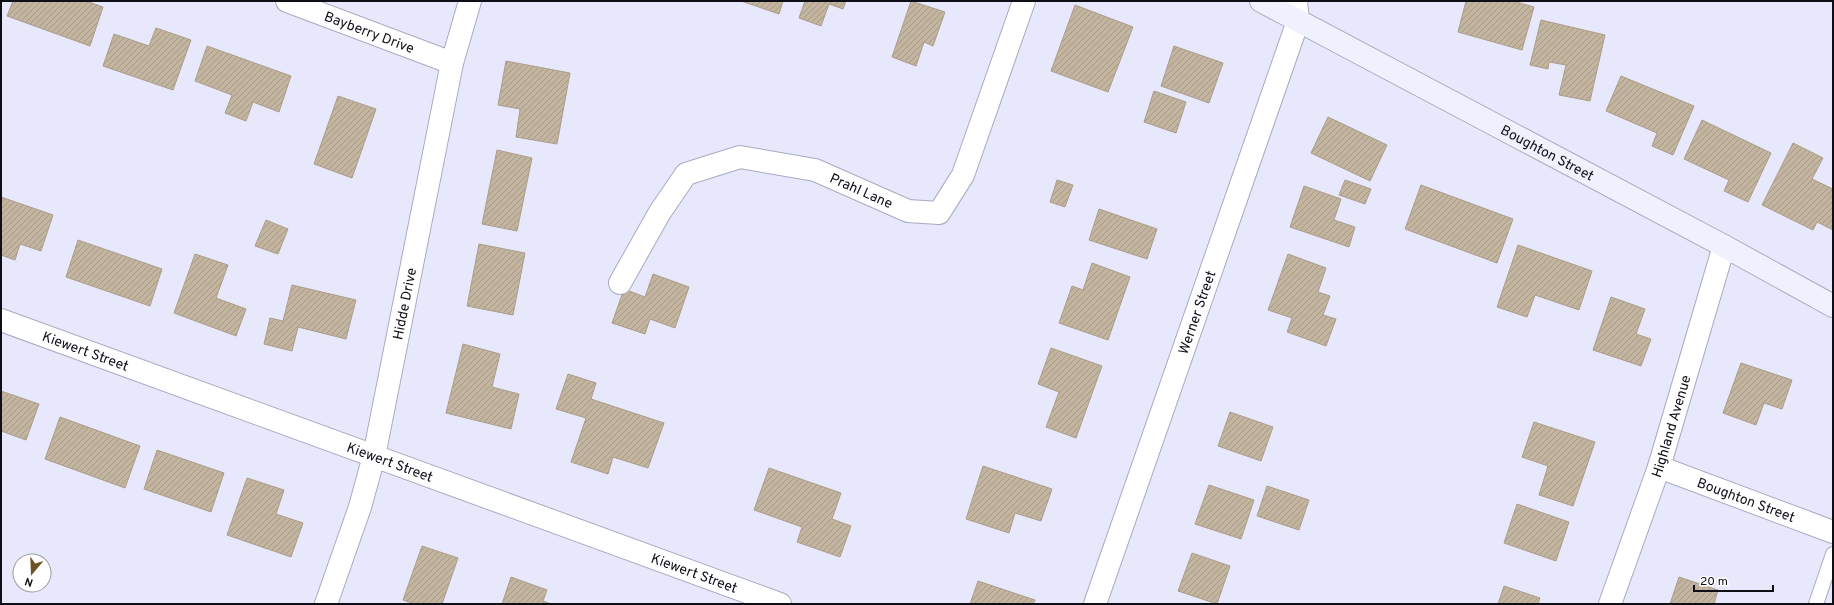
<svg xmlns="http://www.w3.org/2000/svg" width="1834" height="605" font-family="Overpass,sans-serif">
<defs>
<pattern id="building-hatch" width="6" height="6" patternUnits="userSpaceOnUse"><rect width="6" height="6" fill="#c3b4a0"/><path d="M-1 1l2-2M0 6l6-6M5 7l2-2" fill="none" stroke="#a69a89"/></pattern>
</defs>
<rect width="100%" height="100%" fill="#e7e8fb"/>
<path fill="url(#building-hatch)" stroke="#ac9d8a" d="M13,1H86L103,7L90,46L7,16Z
M741,1H783L779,14Z
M805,1H846L843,9L829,4L821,26L799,18Z
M911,1L945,12L933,46L924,42L916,66L892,57Z
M1466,1H1513L1534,7L1522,50L1458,32Z
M1075,5L1133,27L1108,92L1051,71Z
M1541,20L1605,35L1590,101L1559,95L1566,65L1549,62L1548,69L1530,65Z
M156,28L191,40L173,90L103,66L114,34L149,46Z
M207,46L291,76L279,112L253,102L246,121L225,113L232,95L195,81Z
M1174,46L1223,63L1209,103L1161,86Z
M506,61L570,73L557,144L516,137L520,109L498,105Z
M1621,76L1694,106L1673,155L1652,146L1657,133L1606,111Z
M1154,91L1186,102L1176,133L1144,122Z
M338,96L376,109L352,178L314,164Z
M1328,117L1387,145L1370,181L1311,153Z
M1702,120L1771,153L1748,202L1724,191L1729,180L1684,159Z
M1793,143L1823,158L1812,179L1833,189V230L1817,222L1813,230L1762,205Z
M497,150L532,158L517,231L482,224Z
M1057,180L1073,185L1065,207L1050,202Z
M1345,180L1371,189L1365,204L1339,195Z
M1421,185L1513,219L1497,263L1405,229Z
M1304,186L1341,199L1334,220L1355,227L1349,247L1290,227Z
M1,197L53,215L41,251L20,244L15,260L1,255Z
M1099,209L1157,229L1147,259L1089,240Z
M266,220L288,229L278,254L255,246Z
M78,240L162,269L150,306L66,277Z
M479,244L525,253L513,315L467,306Z
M1518,245L1592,271L1579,310L1535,295L1527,317L1497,307Z
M195,254L228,265L216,298L246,309L236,336L174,313Z
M1288,254L1326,268L1318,292L1330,296L1323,315L1336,319L1326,346L1287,332L1292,318L1268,310Z
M1092,263L1130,277L1108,340L1059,323L1072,286L1083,290Z
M653,274L689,287L675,328L650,319L645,334L612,323L624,289L645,297Z
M292,285L356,300L346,339L298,327L292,351L264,344L270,318L283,321Z
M1611,297L1645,309L1636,334L1651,339L1641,366L1593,350Z
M463,344L500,354L492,387L519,394L511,429L446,413Z
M1051,348L1102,366L1076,438L1046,427L1059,392L1038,384Z
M1741,363L1792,380L1782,409L1764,403L1756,425L1723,413Z
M568,374L596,383L591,399L664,423L648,468L613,457L608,474L571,462L586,418L556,409Z
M1,391L39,404L26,440L1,431Z
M1230,412L1273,427L1261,461L1218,446Z
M60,417L140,446L125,488L45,459Z
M1534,422L1595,442L1573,506L1539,495L1548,466L1522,457Z
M157,450L224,473L211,512L144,489Z
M983,466L1052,489L1041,521L1015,513L1009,533L966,519Z
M769,468L841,493L832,519L851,526L840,557L797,542L802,527L754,510Z
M247,478L284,490L276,514L303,523L291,557L227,535Z
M1209,485L1254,500L1241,539L1195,524Z
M1267,486L1309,500L1299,530L1257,516Z
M1517,504L1569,522L1556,561L1504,543Z
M422,546L458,558L442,604H415L403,600Z
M1192,553L1230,566L1217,604L1178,591Z
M511,577L547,590L543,601L551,604H502Z
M1679,577L1718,590L1714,604H1670Z
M978,581L1035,600L1033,604H970Z
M1504,586L1540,598L1538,604H1498Z"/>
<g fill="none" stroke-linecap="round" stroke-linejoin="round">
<defs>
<path id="lane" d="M1816,604L1833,554"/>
<g id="street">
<path id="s1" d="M287,1L452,63"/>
<path id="s2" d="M620,283L660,212L686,174L740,157L815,170L908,211L939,213L963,175L1024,1"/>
<path id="s3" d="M1,320L780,604"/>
<path id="s4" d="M1659,467L1833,532"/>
<path id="s5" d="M326,604L360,507L374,456L452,63L470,1"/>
<path id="s6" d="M1095,604L1298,21L1296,1"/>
<path id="s7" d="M1610,604L1659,467L1724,246"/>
</g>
<g id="secondary">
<path id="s8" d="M1261,1L1724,246L1833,306"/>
</g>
</defs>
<use href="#lane" stroke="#a9aac1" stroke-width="16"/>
<use href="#street" stroke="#a9aac1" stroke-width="24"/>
<use href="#secondary" stroke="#a9aac1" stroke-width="24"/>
<use href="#lane" stroke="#fff" stroke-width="14"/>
<use href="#street" stroke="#fff" stroke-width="22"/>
<use href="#secondary" stroke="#f0f1fe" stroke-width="22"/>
</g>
<g text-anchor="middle" stroke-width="3" stroke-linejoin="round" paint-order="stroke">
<g font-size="14" fill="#0e0e16" stroke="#fff">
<text dy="5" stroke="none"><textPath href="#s1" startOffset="88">Bayberry Drive</textPath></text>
<text dy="5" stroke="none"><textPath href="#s8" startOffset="324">Boughton Street</textPath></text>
<text dy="5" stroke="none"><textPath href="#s2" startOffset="311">Prahl Lane</textPath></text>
<text dy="5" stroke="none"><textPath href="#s5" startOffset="311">Hidde Drive</textPath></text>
<text dy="5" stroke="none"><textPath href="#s6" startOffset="309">Werner Street</textPath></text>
<text dy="5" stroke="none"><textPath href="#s3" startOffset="90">Kiewert Street</textPath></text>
<text dy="5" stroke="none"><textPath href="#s7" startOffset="188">Highland Avenue</textPath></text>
<text dy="5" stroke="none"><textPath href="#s3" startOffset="414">Kiewert Street</textPath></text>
<text dy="5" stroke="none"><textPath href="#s4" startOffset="93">Boughton Street</textPath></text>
<text dy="5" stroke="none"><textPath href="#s3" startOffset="738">Kiewert Street</textPath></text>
</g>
</g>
<rect width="1834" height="605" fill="none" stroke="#0e0e16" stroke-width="4"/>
<g transform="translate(32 573) rotate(199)"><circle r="19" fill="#ffffff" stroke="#9f9fa2"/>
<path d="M0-3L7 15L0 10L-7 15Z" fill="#6e5125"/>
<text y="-6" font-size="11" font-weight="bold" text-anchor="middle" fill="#0e0e16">N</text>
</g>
<path d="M1694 585v6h79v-6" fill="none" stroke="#0e0e16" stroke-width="2"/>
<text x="1700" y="585" font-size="12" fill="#0e0e16" stroke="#ffffff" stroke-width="3" paint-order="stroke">20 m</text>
</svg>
